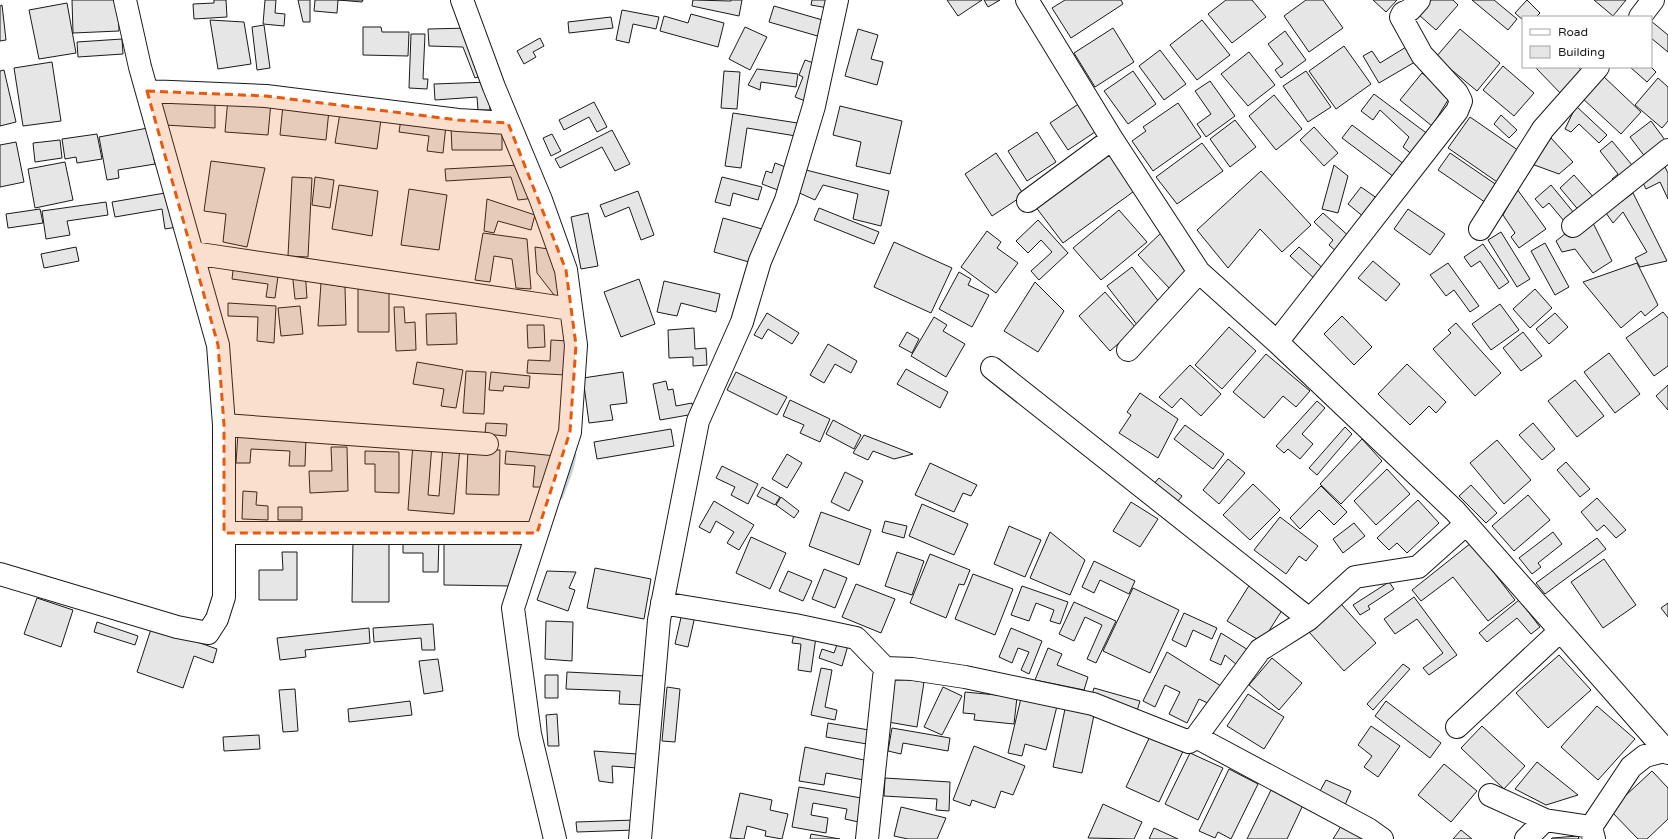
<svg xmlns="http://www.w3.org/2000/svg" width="1668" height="839" font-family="'Varela Round',sans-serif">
<rect width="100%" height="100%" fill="#fff"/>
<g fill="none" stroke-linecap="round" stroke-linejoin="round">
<path stroke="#c6d2dc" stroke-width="7" d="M560,496L570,469L573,455"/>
</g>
<path fill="#e6e6e6" stroke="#1a1a1a" d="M72,0H118L119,31L73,33Z
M214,0H226L227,17L194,19L193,4L214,3Z
M265,0H276L275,13L285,14L284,26L263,24Z
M298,0H310V22H303Z
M315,0H363L362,2L338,0L337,13L314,11Z
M693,0L731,1V0H742L739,16L692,6Z
M812,0H830L828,8L811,5Z
M947,0H982L958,16Z
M984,0H1000L988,7Z
M1065,0H1121L1123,4L1071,38L1052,8Z
M1226,0H1252L1266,17L1232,43L1208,14Z
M1306,0H1323L1343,28L1309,52L1284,16Z
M1373,0H1397L1386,12Z
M1431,0H1453L1458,5L1436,30L1419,15Z
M1472,0H1494L1517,19L1508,30Z
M1527,0L1540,13L1536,17H1523V20L1515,13Z
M1594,0H1626L1613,16Z
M67,3L76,53L39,59L29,10Z
M2,5L6,40L0,41V6Z
M774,6L826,21L821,37L769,22Z
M622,10L659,17L656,29L633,24L629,43L616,40Z
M691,14L724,23L718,47L660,31L664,16L688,23Z
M611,17L613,28L569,33L568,22Z
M210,20L244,22L251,64L218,69Z
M1202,20L1230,55L1197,80L1170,45Z
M1651,21L1668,35V52L1651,38Z
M264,25L270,68L257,70L252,27Z
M363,27H381L382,32H409L408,56L363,55Z
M745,27L767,37L750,70L729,59Z
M470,28L488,74L475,78L463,47L429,46L428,29Z
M1113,28L1134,62L1095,87L1074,53Z
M858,29L878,35L871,59L883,62L877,85L845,76Z
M1460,29L1500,63L1477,91L1436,57Z
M1285,31L1306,60L1281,78L1275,70L1283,64L1268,44Z
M411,34H425L423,79H428L427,89L409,88Z
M540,38L544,46L533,52L536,57L524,64L517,51Z
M122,39L123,54L78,57L77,42Z
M1411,44L1420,59L1379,83L1363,56L1372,51L1380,63Z
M1344,46L1371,84L1336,109L1309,71Z
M1160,50L1186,84L1164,100L1139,66Z
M1249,52L1275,85L1248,106L1221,74Z
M805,60L822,66L808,102L795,97L803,77L799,75Z
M52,62L61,121L23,126L14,68Z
M1503,66L1534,93L1514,116L1483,90Z
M1537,67H1578L1587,76L1565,98L1536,68Z
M1630,67H1651L1656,72L1647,82Z
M757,69L798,74L796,87L761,82L760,90L748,85Z
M4,70L16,122L0,126V71Z
M724,71L740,72L737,109L721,108Z
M1133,71L1156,104L1128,124L1104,91Z
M1306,71L1331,107L1308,122L1283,86Z
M1422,73L1451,95L1432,126L1400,100Z
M1602,75L1641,112L1621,134L1581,97Z
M1658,78L1668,87V121L1662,128L1635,105Z
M1210,81L1235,116L1206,137L1197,124L1211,114L1195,91Z
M489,82L490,110H478L477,97L435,100L434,84Z
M1374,94L1429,135L1415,157L1403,147L1409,137L1380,110L1373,120L1361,111Z
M1274,95L1302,129L1276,150L1249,116Z
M160,96L215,97V128L165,125Z
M228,98L271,102L268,135L225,132Z
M594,102L607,127L597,132L589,117L564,130L559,120Z
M1080,103L1098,130L1068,150L1050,123Z
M1178,103L1201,137L1153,171L1132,141L1146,131L1143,127Z
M283,105L329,110L326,140L280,135Z
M840,106L902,121L890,174L856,166L861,142L833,135Z
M1576,106L1607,135L1599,143L1579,124L1571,132L1565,129Z
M340,113L381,119L377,149L335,143Z
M733,113L804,124L802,137L747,128L741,168L725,166Z
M1501,115L1517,130L1509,138L1494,124Z
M1470,117L1525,155L1503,186L1448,148Z
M401,119L446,125L443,153L427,151L429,136L399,132Z
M1235,120L1256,147L1230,167L1210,139Z
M1651,121L1668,144L1649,162L1630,137Z
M1352,125L1408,167L1398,180L1342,138Z
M502,127V150H452L451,128Z
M1314,127L1338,153L1324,166L1300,140Z
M148,128L155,164L118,170L119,178L107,180L99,137Z
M612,130L630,164L615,171L602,147L560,168L555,159Z
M1037,132L1056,162L1027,181L1008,151Z
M97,134L102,159L77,163L76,157L65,159L62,139Z
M552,134L561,151L551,156L543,138Z
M1551,138L1573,162L1559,174L1529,163Z
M60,140L62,158L35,162L33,143Z
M1612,141L1637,171L1618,187L1612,179L1618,174L1600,151Z
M16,142L24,182L0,187V145Z
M1202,143L1223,171L1177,204L1156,177Z
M1110,151L1137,189L1063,243L1035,206Z
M996,153L1024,195L992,216L965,174Z
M1450,153L1504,190L1492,207L1438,170Z
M211,161L265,168L247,247L223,242L226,214L204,211Z
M65,162L73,200L35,208L28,169Z
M775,163L791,169L783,192L762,184L766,171L772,173Z
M520,165L535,198L518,200L511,177L446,181L445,169Z
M1334,165L1348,176L1338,213L1322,209Z
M1665,167L1668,173V199L1660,182L1646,189L1641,179Z
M806,170L889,191L881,226L853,219L858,194L823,185L815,200L795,191Z
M1261,171L1311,225L1282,252L1260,229L1228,268L1197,230Z
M1574,175L1596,200L1581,213L1560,188Z
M292,177L312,178L308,257L288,256Z
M315,177L334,180L330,208L312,205Z
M722,177L762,187L758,200L733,193L730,206L715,202Z
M339,185L378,191L372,236L332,229Z
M1551,185L1574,213L1564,221L1549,203L1543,208L1535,199Z
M1361,187L1378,199L1365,218L1348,204Z
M409,189L447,195L439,250L401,245Z
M1517,189L1546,229L1519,248L1511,237L1515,233L1503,215Z
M638,191L654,235L641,240L629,207L605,217L600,205Z
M171,192L177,227L165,229L162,209L115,217L112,202Z
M1633,193L1667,261L1640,267L1635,258L1647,252L1623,212L1613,223L1606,213Z
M487,199L535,215L531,230L498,221L494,233L484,231Z
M106,202L108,215L67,221L70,235L46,239L42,211Z
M819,208L879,232L874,244L814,220Z
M40,209L43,223L8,228L6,214Z
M1408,209L1445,234L1430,255L1394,229Z
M1119,210L1147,242L1101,280L1073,248Z
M588,213L598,266L581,269L571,217Z
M1323,213L1351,238L1338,253L1329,245L1333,240L1314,222Z
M1589,215L1612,261L1593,273L1575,249L1562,252L1556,241Z
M723,218L769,231L756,264L714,252Z
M1038,220L1068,253L1039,280L1031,271L1052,252L1041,240L1028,253L1016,241Z
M987,231L1001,242L997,248L1018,263L996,293L961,267Z
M1163,231L1188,270L1170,289L1138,255Z
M1501,232L1530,279L1517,287L1488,240Z
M483,233L527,239L531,289L516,288L512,259L494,256L490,282L475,280Z
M894,242L952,268L931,313L874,287Z
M1545,243L1569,287L1555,295L1531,251Z
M1483,244L1509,282L1499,289L1480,261L1471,267L1464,257Z
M76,247L79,261L44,268L41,254Z
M535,247L555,250L564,297L554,295L537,273Z
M1299,247L1325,270L1316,280L1290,256Z
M1373,261L1400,284L1386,301L1358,278Z
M234,263L279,269L275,298L266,297L268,284L232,279Z
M1448,263L1479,306L1470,312L1454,290L1446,296L1430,275Z
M1637,263L1658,305L1645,316L1641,311L1621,328L1583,282Z
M1132,267L1163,307L1138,326L1107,286Z
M305,270L307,298L295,299L292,271Z
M959,272L971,279L968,285L989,295L972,327L939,309Z
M639,279L655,324L621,337L604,292Z
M664,281L720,294L716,312L681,303L677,316L657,312Z
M1035,282L1064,311L1038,352L1004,331Z
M321,283L345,287L346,325L318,326Z
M358,288H389V332H358Z
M1535,289L1552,308L1530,328L1513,309Z
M1105,292L1136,328L1110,351L1079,316Z
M228,303L276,306L274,343L257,341L258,317L228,316Z
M1500,304L1519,330L1491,350L1472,324Z
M300,306L303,334L281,336L278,308Z
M394,307H404L405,323L415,322L416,350L396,351Z
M1663,312L1668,318V366L1654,376L1626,338Z
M456,313L457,344L427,345L426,314Z
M767,313L799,333L792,344L768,329L762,339L754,335Z
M1555,313L1568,327L1549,344L1536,329Z
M1342,316L1372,347L1354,365L1324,334Z
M934,317L947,325L943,331L965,344L946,377L911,356Z
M1456,323L1501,373L1475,396L1433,349L1451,333L1448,330Z
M527,325H544L545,347L528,348Z
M1229,327L1256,351L1222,389L1195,365Z
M694,328L695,349L706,348L707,365L693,366V357L669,358L668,330Z
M907,332L919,339L912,353L899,346Z
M1523,332L1542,356L1521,371L1503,348Z
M551,340L568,341L566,375L527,373L528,360L550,361Z
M828,344L857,361L851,373L835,364L824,383L810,375Z
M1609,353L1640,394L1615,413L1584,372Z
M1266,354L1310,391L1296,407L1283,396L1264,418L1233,392Z
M417,362L463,370L456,408L441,406L444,389L413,384Z
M1407,364L1446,402L1436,413L1429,406L1410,425L1378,394Z
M1190,365L1221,394L1201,416L1181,398L1172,408L1159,397Z
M906,369L948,392L940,408L897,384Z
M466,371L486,372L484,414L463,413Z
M491,372L530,376L529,388L504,386L503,391L489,390Z
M623,372L627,403L610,405L613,420L589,423L583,378Z
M736,372L787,397L777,415L727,390Z
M1575,380L1604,416L1577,437L1548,401Z
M666,381L668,390L673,389L676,406L692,403L694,414L660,420L653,384Z
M1668,385V410L1656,396Z
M1140,393L1178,419L1158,458L1119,433L1131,415L1127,412Z
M790,400L830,419L820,442L800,433L804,425L783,416Z
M1317,401L1325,408L1302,434L1313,444L1300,459L1288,449L1284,453L1276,446Z
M833,420L861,435L854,449L826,434Z
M486,423L507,424L506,436L485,434Z
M1533,423L1555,449L1542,460L1519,435Z
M1185,425L1224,454L1213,469L1174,439Z
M1345,427L1352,434L1317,475L1309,468Z
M671,429L674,446L597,459L594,442Z
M238,433L306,437L305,466H289L290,451L251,449L250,463H236Z
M864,435L913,454L894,459L873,451L868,460L853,453Z
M1362,439L1382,461L1341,504L1320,484Z
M1497,440L1531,480L1504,504L1470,463Z
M413,443L432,444L428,495L439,496L443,445L460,447L454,514L408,510Z
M331,447H347L348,491L310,493L309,471H332Z
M468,449L500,450L499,495L466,494Z
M365,451L399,452V493L375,492V464H365Z
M506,451L556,456L542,487H533L535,466L505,464Z
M787,454L802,463L787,488L772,479Z
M1228,459L1245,473L1219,504L1203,490Z
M1566,462L1590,489L1580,497L1557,470Z
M930,463L977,485L971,496L963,493L954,512L915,495Z
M722,466L758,484L748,504L731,495L735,487L716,478Z
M1387,469L1410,494L1376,525L1354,501Z
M845,472L863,481L849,511L831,502Z
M1159,478L1182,496L1175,505L1151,487Z
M1253,484L1280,510L1250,540L1223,515Z
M1471,485L1497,513L1486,523L1459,496Z
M1321,486L1347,512L1334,525L1319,510L1300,529L1290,518Z
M762,487L780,497L775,505L757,496Z
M243,491L257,492L256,505L268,506V520L242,519Z
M1528,495L1550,520L1514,551L1492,526Z
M781,497L799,511L794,518L776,505Z
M1597,498L1626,530L1616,538L1604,525L1597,531L1581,512Z
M1418,500L1439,523L1407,553L1397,543L1389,550L1377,538Z
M714,501L754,525L739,550L727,543L734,532L716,521L710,533L699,527Z
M1131,502L1158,519L1140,547L1113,531Z
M922,504L968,524L954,555L909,536Z
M278,507H302V520H278Z
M821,512L871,530L859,565L809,546Z
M1280,517L1318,546L1306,561L1299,556L1286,574L1254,550Z
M885,521L907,526L904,538L882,532Z
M1354,523L1365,536L1343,553L1333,539Z
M1009,526L1041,540L1025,577L994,564Z
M1050,532L1085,560L1070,595L1030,578Z
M1553,532L1562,544L1538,563L1541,567L1532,574L1519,558Z
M403,537H439L438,572H423V553H403Z
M444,537L527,538L512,586L444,585Z
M751,537L786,553L770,589L736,573Z
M353,538H389V602H352Z
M1597,538L1606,549L1545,594L1536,583Z
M1471,543L1515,600L1488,621L1453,577L1421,601L1412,590Z
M282,552H297V600H259V570H283Z
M897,552L924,561L912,595L885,586Z
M930,554L970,570L964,585L959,584L946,618L910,603Z
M1604,559L1636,605L1603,628L1571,582Z
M1094,561L1135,581L1129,594L1100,580L1094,593L1082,587Z
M595,568L651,579L644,619L587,608Z
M824,569L847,578L835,608L812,599Z
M547,571L576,572L569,588L575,590L568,611L537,600Z
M788,571L812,581L803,601L779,591Z
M973,574L1013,589L995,635L955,619Z
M1389,582L1394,589L1368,606L1370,609L1360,615L1353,605Z
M856,584L895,599L881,633L842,617Z
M1250,584L1284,607L1262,642L1227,621Z
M1022,586L1068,602L1060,624L1050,621L1054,610L1036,603L1029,621L1011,615Z
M1133,588L1179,610L1150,673L1103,651Z
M1414,597L1457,655L1429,675L1423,668L1443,653L1417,619L1395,634L1384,619Z
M37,598L73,610L61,647L24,634Z
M1519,600L1540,627L1531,634L1517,618L1487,642L1479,633Z
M1074,602L1116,621L1096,663L1087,659L1102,625L1085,617L1074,641L1059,634Z
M1668,603V617L1661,608Z
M1341,604L1376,643L1344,671L1309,632Z
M682,613L695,616L688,647L675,644Z
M1184,613L1217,628L1212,639L1193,630L1186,647L1172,640Z
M546,621L573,622L572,661L545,659Z
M97,622L138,636L135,645L94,632Z
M433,624L435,650H422L421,638L374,642L373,628Z
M152,626L217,649L213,663L194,656L183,688L137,672Z
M369,628L370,643L305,650L306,657L280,660L277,638Z
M1011,628L1042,641L1029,674L1021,670L1029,652L1018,648L1012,663L999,657Z
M1221,633L1253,653L1243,670L1225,655L1221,665L1210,660Z
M794,634L816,637L811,672L798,670L801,644L792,643Z
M839,639L849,642L842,666L819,658L822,649L834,653Z
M1048,648L1062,654L1057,665L1088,677L1084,690L1035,680Z
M1167,652L1221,686L1212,705L1199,699L1187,723L1169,714L1180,692L1165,685L1155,707L1143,701Z
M1559,655L1591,690L1548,728L1516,693Z
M1272,658L1302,683L1279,710L1249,685Z
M438,659L443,691L424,694L419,661Z
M1403,664L1410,669L1373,710L1367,704Z
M821,668L832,670L825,707L837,710L835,720L811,715Z
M567,672L646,676L645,705L619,704L620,691L566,689Z
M545,675H558V698H545Z
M894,677L924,682L917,727L888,722Z
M667,687L680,689L675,742L662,741Z
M943,687L962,696L942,735L924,727Z
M1094,688L1140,701L1137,711L1091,698Z
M295,689L298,731L283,732L279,690Z
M965,692L1017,697L1014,724L974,720L975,714L963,713Z
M1248,694L1284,717L1264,749L1227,726Z
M1021,698L1057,706L1046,750L1025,744L1022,756L1008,753Z
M410,701L412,715L349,722L348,709Z
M1386,701L1441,743L1430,758L1375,716Z
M1597,706L1635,739L1598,780L1561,747Z
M1065,709L1094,715L1082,773L1053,767Z
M557,714L559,746H548L546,715Z
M828,723L869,730L867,744L826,737Z
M1371,726L1400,746L1378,777L1364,767L1372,756L1358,745Z
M1482,726L1525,766L1504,789L1461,748Z
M892,728L950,738L948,751L903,743L901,754L888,751Z
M1152,732L1185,747L1159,802L1126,787Z
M259,735L260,749L224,751L223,737Z
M974,746L1025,766L1013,795L1001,791L995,808L972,800L970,806L953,800Z
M805,747L873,762L869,781L826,773L824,785L799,781Z
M594,751L637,754V768L612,766L613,783L599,781Z
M1190,753L1223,768L1198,820L1165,804Z
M1537,762L1578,795L1546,805L1515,789Z
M1444,764L1477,791L1451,822L1418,795Z
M1229,769L1258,784L1231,839L1218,832L1215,838L1199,831Z
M1652,771L1668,788V819L1647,839H1638L1610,810Z
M885,778L950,782L949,811L936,810L937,799L884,796Z
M1326,780L1351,791L1345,805L1319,793Z
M799,787L867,799L863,823L845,819L847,809L813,803L811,815L828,818L826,833L792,827Z
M1271,790L1303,805L1287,839H1247Z
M740,793L772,800L770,810L788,814L782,839L765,836L766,831L747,826L744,839L730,838Z
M1103,804L1142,822L1134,839L1088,838Z
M901,807L946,818L937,839H908L894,836Z
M635,820V830L577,832L576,822Z
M1343,823L1369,839H1333Z
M1154,828L1178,839H1149Z
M1461,830L1472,839H1453Z
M811,834L840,839H810Z
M1578,836L1579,839H1551L1552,838Z"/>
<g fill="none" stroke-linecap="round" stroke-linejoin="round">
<defs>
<path id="minor" d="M462,0L494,87L541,200L566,270L576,345L570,432L513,608L530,734L555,839
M1027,0L1112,139L1199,272L1277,342L1455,511L1668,753
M1640,17L1653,0
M147,91L266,96L458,120L508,123
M1028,201L1112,139
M1573,226L1668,150
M1480,229L1543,129L1598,67
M193,253L571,309
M1277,342L1457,111L1461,101L1457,93L1422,55L1401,17L1403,13L1410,10L1419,0
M1128,350L1199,272
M992,368L1309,619
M224,425L487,444
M224,533H537
M0,574L177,627L208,633L217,619L224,597V425L218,345L140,67L125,0
M662,603L795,625L856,638L885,668L912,669L965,677L1093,704L1189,742L1196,737L1260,650L1309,619L1355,577L1418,567L1465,525
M1457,727L1560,631
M1196,737L1368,829L1382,839
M1490,795L1545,820L1591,827
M640,839L659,620L698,421L742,322L760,261L786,200L814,106L837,0
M867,839L885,668
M1526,839L1545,820
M1594,839L1591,827L1631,767L1645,756L1668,750"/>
</defs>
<use href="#minor" stroke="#1a1a1a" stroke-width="24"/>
<use href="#minor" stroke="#fff" stroke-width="22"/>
</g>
<path fill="#e8590c" fill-opacity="0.2" stroke="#e8590c" stroke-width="3" stroke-dasharray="8 5" stroke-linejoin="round" d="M147,91L266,96L458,120L508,123L566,270L576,345L570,432L537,533H224V425L218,345Z"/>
<rect x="1522" y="16" width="130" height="52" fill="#ffffff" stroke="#a3a3a3"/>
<rect x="1530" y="29" width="20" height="6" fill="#ffffff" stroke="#a3a3a3"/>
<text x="1558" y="36" font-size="12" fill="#1a1a1a">Road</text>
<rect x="1530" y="46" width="20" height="12" fill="#e6e6e6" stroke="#a3a3a3"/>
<text x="1558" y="56" font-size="12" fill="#1a1a1a">Building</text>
</svg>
